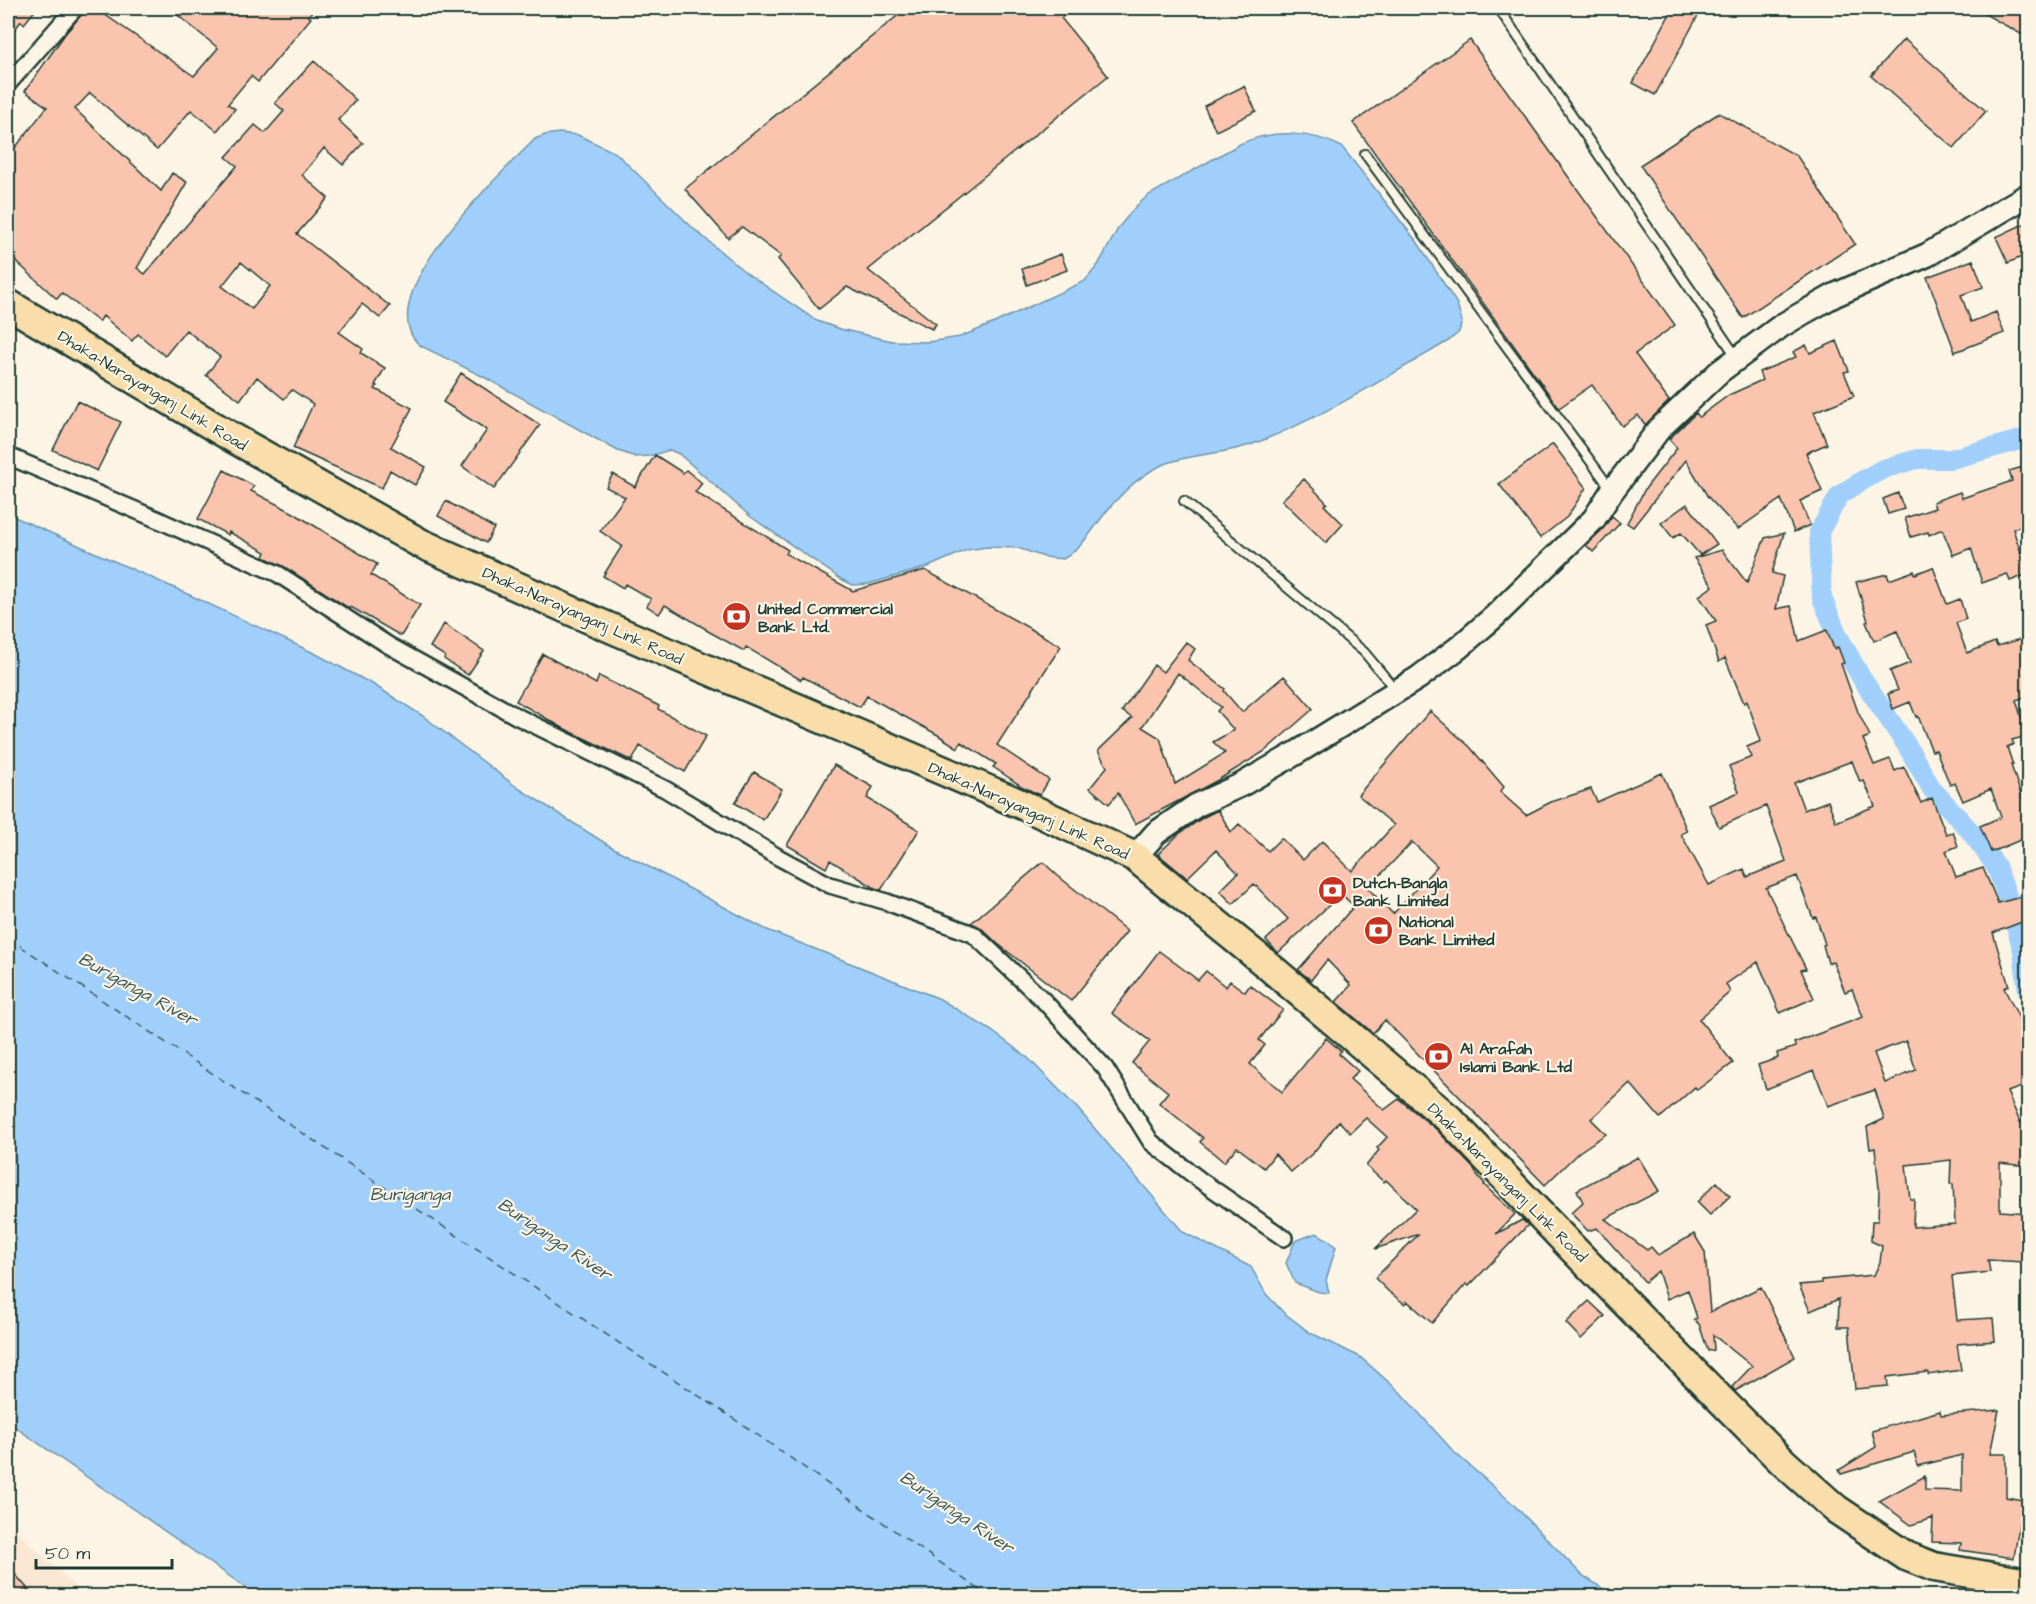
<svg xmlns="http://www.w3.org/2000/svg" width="2036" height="1604" font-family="'Architects Daughter',sans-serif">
<rect width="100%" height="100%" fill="#fcf5e5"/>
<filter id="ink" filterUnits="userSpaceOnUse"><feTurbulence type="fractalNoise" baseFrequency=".0167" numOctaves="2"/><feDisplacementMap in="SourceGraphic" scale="12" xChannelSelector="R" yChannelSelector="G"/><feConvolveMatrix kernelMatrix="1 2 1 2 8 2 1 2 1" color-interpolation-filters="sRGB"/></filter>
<g filter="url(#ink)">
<path fill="#fce6d4" d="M8,1523L85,1596H8Z"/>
<path fill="#a1cffc" stroke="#6d95ac" stroke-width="1.5" d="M559,133L578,135L616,153L694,229L745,272L817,321L840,329L892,341L928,342L960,337L992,324L1085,281L1098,265L1119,227L1136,206L1149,195L1240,144C1272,129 1311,131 1342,147L1418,243L1457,304L1462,321L1459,332L1450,340C1387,377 1322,418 1253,444C1223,455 1190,453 1160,466C1137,477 1115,499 1100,520C1088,536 1080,549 1063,559L1044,557L1018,548L987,547L967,550L928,567L868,584L853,585L841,579L751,517L679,454L670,450L649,456L636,457L618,451L482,376L419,345C368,295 501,174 535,139L545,135Z
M8,514L179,590L316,654L374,685L423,716L518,788L608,845L765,929L940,999L992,1031L1028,1058L1078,1109L1183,1232L1251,1267L1266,1294L1283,1312L1309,1332L1360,1357L1400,1392L1454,1452L1512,1503L1582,1575L1614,1596H258L8,1422Z
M1316,1233L1327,1239L1336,1247L1326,1280L1329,1293L1319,1292L1295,1283L1286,1263L1295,1241Z"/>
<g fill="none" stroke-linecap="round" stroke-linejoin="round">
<path stroke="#a1cffc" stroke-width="20" d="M2028,438L1951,459H1917L1883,469L1858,483L1839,496L1819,532L1822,598L1838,636L1862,679L1907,746L1932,789L1972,833L1996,866L2009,901L2023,951L2028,992"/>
<path stroke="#395a5c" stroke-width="1.5" stroke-dasharray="8 6" stroke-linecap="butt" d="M8,938L752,1431L988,1596"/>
</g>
<path fill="#fbc4ae" stroke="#1f3d34" stroke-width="1.5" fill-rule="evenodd" d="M8,8H37L24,24L21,21L8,39Z
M84,8H95L194,76L218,48L169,8H315L308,16L311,18L258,82L251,76L228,104L235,109L217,131L191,110L157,150L90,93L75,109L161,191L172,173L187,182L137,268L145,274L237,166L226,157L255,125L265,133L284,111L275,103L314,61L356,100L338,120L363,143L343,165L324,148L302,175L328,198L297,234L390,306L380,318L362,304L339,332L363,349L361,353L385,368L375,385L377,386L375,389L412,408L391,447L426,467L415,485L390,470L382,488L293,448L313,404L292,390L284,399L257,377L240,400L206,375L220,357L186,330L165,356L138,334L132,341L103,316L99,322L62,293L57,299L8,254V157L47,107L25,91L65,34L82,14ZM241,262L270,286L252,309L222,286Z
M907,8H1055L1064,16L1061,18L1108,76L868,270L936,324L932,329L847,287L819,309L778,259L781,256L742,227L728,238L685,189Z
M1673,8H1702L1655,95L1633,83Z
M1974,8H2028V38Z
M1904,39L1986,111L1954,148L1871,76Z
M1470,40L1675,325L1635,354L1669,401L1645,425L1638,415L1622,426L1592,385L1559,408L1353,123Z
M1244,86L1256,111L1216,131L1204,106Z
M1719,113L1797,156L1855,244L1743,318L1640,165Z
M2028,222V254L2008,263L1996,237Z
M1061,254L1067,270L1027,285L1022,269Z
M1973,260L1983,287L1961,295L1971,322L1996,312L2004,333L1955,352L1927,277Z
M1837,341L1849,371L1844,372L1854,396L1814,412L1827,444L1806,453L1822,491L1800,501L1810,525L1794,532L1781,499L1738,529L1708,497L1686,460L1633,527L1627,523L1645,489L1677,448L1669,439L1696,413L1699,417L1729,395L1762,380L1759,372L1796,357L1793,352L1806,345L1810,353Z
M461,373L540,425L494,489L462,466L487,430L443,402Z
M77,401L121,422L97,471L53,450Z
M1553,444L1586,488L1567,517L1540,538L1499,484Z
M655,455L683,473L686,470L702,483L695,492L788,550L786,554L853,591L925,570L1061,646L997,745L1049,780L1040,795L1023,787L993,767L996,764L961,742L958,748L938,735L867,696L860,707L803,677L801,680L746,647L744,651L706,630V629L665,605L659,614L647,606L651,599L625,584L623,588L603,576L622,546L600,531L625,497L606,487L613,474L635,487Z
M2023,467L2028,486V523L2013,529L2028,574L2010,581L2007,574L1982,583L1971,548L1953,555L1942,529L1929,535L1928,532L1911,537L1905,518L1935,508L1933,502L1960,492L1962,498L2012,481L2009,471Z
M224,470L254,486L251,491L292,512L377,564L371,575L420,605L401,636L351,607L350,609L283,566L264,557L266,552L229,532L228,535L198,519Z
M1304,479L1327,503L1324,505L1343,524L1326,543L1282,500Z
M1898,493L1904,509L1888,514L1883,499Z
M446,501L494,528L486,543L438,516Z
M1687,504L1717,544L1700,555L1681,533L1673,538L1661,523Z
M1612,516L1620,523L1593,552L1586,545L1603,529Z
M1784,533L1772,573L1783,576L1776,609L1791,606L1799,641L1827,630L1834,649L1838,647L1844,663L1841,664L1858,712L1870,736L1863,739L1874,765L1890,759L1895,771L1904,767L1921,803L1932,798L1946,834L1953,832L1958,846L1946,851L1956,877L1983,868L1998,903L2021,897L2027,920L1993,933L2009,986L2004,988L2020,1020L2024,1019L2028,1033V1085L2007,1092L2020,1122H2028L2026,1166L2000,1163V1211L2027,1213L2024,1262L1988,1260L1990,1272L1952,1276L1957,1320L1993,1318L1995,1341L1957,1344L1961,1370L1928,1375V1372L1887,1377L1888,1386L1855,1389L1849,1327H1838L1839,1299L1810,1311L1799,1285L1822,1283V1280L1874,1275L1880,1262L1882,1246L1871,1241L1872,1221H1878L1879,1188L1875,1148L1870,1149L1867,1127L1884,1119L1875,1090L1828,1106L1814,1070L1766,1089L1758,1065L1778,1058L1777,1053L1796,1047L1794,1043L1863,1017L1852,989L1845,992L1833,962L1828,963L1823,945L1825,944L1816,917L1813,918L1797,876L1766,888L1806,969L1801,970L1814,998L1780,1013L1758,962L1726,984L1730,992L1699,1019L1733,1063L1697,1090L1695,1087L1660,1118L1630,1083L1591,1119L1606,1134L1579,1152L1545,1185L1385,1020L1373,1033L1336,1002L1351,985L1327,960L1311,980L1298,970L1354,906L1341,894L1278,953L1266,940L1288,919L1254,884L1233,904L1220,891L1238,873L1216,850L1187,878L1158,854L1179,834L1204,817L1218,810L1231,832L1239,824L1268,851L1281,838L1303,860L1322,841L1352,871L1394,825L1358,795L1430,711L1470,747L1504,787L1500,792L1526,815L1551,802L1591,789L1597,802L1662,773L1687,831L1681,834L1709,885L1744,869L1747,877L1786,861L1766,806L1719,827L1709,805L1739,792L1729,766L1752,757L1747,747L1761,741L1747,701L1744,703L1725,658L1719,662L1706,625L1716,621L1699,596L1713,586L1694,558L1722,550L1747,583L1765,538ZM1852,761L1860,782L1864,781L1875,806L1836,822L1828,801L1804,810L1794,783ZM1412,842L1437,866L1393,914L1368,888ZM1906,1041L1916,1070L1885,1083L1874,1053ZM1951,1160L1950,1184H1953L1955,1224L1913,1227L1914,1199H1910L1906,1165Z
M1933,567L1947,604L1960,599L1966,619L1956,623L1967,653L1995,642L1997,646L2024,638L2028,653V662L2023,664L2028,682V696L2016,700L2027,736L2012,740L2014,744L2007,747L2013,765H2011L2028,816V837L1991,852L1980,826L2001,817L1991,789L1963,801L1955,783L1950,785L1936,750L1932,751L1918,716L1916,717L1910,702L1893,709L1888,694L1898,690L1890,671L1910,663L1897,631L1874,641L1866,622L1868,621L1856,582L1887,574L1889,580L1914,571L1915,574Z
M444,624L484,651L468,675L444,659L445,656L430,647Z
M1186,642L1195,649L1188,660L1225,689L1224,691L1242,712L1284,676L1313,709L1265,751L1218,780L1135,824L1118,793L1109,804L1090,788L1107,767L1098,751L1132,718L1122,711L1154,665L1163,672ZM1178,673L1221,707L1217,711L1234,730L1213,742L1225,753L1175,784L1160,738L1142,727Z
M543,654L596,684L599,676L659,706L658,709L706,736L685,772L640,746L632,761L563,728L516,701Z
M834,765L873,787L867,798L919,830L881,890L875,888L830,860L826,868L787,845Z
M754,772L782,789L763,820L735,803Z
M1043,862L1058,876L1127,931L1071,1001L998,944L980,927L971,923Z
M1159,951L1198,980L1206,971L1226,987L1230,981L1245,992L1250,985L1283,1010L1259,1040L1265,1045L1250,1064L1282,1092L1326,1038L1341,1051L1339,1054L1358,1071L1350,1079L1384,1110L1399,1099L1437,1130L1476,1171L1475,1172L1485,1184L1484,1185L1515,1214L1496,1234L1522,1220L1528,1225L1469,1286L1466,1284L1432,1323L1407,1301L1405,1304L1389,1292L1375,1278L1419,1234L1375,1249L1416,1209L1386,1180L1384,1182L1366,1166L1379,1150L1377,1148L1387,1137L1366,1118L1350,1133L1339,1121L1313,1153L1291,1172L1275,1154L1264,1168L1237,1147L1224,1162L1200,1142L1203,1138L1159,1103L1168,1092L1132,1063L1150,1041L1112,1013Z
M1638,1157L1659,1191L1605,1219L1647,1250L1651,1247L1658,1255L1694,1234L1705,1252L1710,1312L1761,1287L1795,1357L1735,1391L1732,1387L1752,1366L1713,1335L1714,1350L1708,1351L1699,1324L1694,1320L1697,1318L1688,1290L1667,1299L1658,1271L1645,1282L1597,1228L1588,1231L1571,1213L1583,1202L1577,1190Z
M1717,1182L1730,1196L1710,1215L1697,1202Z
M1589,1301L1605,1316L1581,1339L1566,1323Z
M1999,1410L1990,1454H2006V1497L2023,1500L2014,1558L1960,1550L1961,1543L1932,1542L1933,1518L1911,1525L1879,1501L1925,1476V1490L1962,1491V1455L1918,1466L1914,1452L1841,1474L1839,1470L1876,1447L1872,1431L1940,1411L1941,1415Z
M8,1566L27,1588L18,1596H8Z"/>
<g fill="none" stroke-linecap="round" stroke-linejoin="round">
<defs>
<path id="lane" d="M1503,15L1736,356
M1365,154L1611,489
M1184,501L1364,652L1395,689"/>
<path id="street" d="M8,84L75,8
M8,456L161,521L278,574L388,645L516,716L665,789L778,857L830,885L884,901L973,934L1044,1001L1105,1068L1151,1142L1200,1180L1284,1238"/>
<path id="secondary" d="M1135,857L1156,833L1197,805L1241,785L1298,752L1418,678L1458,648L1495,616L1594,519L1612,491L1660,428L1719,372L1781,326L1803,313L1835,295L1927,255L2028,195"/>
<path id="highway" d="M8,304L235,439L420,543L592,620L1023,805L1135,857L1265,963L1448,1118L1575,1251L1725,1404L1783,1462L1836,1509L1906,1556L1934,1567L2028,1583"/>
</defs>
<use href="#lane" stroke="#1f3d34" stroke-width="12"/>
<use href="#street" stroke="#1f3d34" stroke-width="20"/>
<use href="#secondary" stroke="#1f3d34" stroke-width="27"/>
<use href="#highway" stroke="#1f3d34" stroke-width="33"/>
<use href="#lane" stroke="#fcf5e5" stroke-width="8"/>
<use href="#street" stroke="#fcf5e5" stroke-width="15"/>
<use href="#secondary" stroke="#fcf5e5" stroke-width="22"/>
<use href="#highway" stroke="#f9deab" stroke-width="28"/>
</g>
</g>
<defs>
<symbol id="bank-disc" viewBox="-11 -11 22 22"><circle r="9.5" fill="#c8321e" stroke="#fcf5e5"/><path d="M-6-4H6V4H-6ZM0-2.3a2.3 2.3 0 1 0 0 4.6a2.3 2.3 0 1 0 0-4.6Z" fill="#fff"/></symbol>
</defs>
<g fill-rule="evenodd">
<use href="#bank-disc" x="720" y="600" width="33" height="33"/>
<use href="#bank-disc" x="1316" y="874" width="33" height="33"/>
<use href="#bank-disc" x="1362" y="914" width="33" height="33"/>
<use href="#bank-disc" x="1422" y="1040" width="33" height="33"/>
</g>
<g text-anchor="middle" stroke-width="4.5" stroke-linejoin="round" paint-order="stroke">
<g font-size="16" fill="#1f3d34" stroke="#fcf5e5">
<text transform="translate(153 390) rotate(31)" y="6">Dhaka-Narayanganj Link Road</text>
<text transform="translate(583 615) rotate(24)" y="6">Dhaka-Narayanganj Link Road</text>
<text transform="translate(1029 810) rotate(24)" y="6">Dhaka-Narayanganj Link Road</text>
<text transform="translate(1508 1182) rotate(45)" y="6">Dhaka-Narayanganj Link Road</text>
</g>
<g font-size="16" font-weight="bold" fill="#1f3d34" stroke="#fcf5e5" text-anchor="start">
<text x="758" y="614">United Commercial<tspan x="758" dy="18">Bank Ltd.</tspan></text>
<text x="1353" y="888">Dutch-Bangla<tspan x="1353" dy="18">Bank Limited</tspan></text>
<text x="1399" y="927">National<tspan x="1399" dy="18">Bank Limited</tspan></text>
<text x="1460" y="1054">Al Arafah<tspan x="1460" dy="18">Islami Bank Ltd</tspan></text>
</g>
<g font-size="18" font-style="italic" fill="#395a5c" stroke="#fcf5e5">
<text transform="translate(138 989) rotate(29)" y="6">Buriganga River</text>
<text x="410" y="1200">Buriganga</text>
<text transform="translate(555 1239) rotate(34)" y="6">Buriganga River</text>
<text transform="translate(957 1512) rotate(34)" y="6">Buriganga River</text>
</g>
</g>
<rect width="2036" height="1604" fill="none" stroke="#fcf5e5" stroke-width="30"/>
<rect x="15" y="15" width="2006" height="1574" fill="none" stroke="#1f3d34" stroke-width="2" filter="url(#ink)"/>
<path d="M36 1559v9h136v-9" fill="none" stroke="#1f3d34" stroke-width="3"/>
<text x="45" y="1559" font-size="18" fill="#1f3d34" stroke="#fcf5e5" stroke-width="4.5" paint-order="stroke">50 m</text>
</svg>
